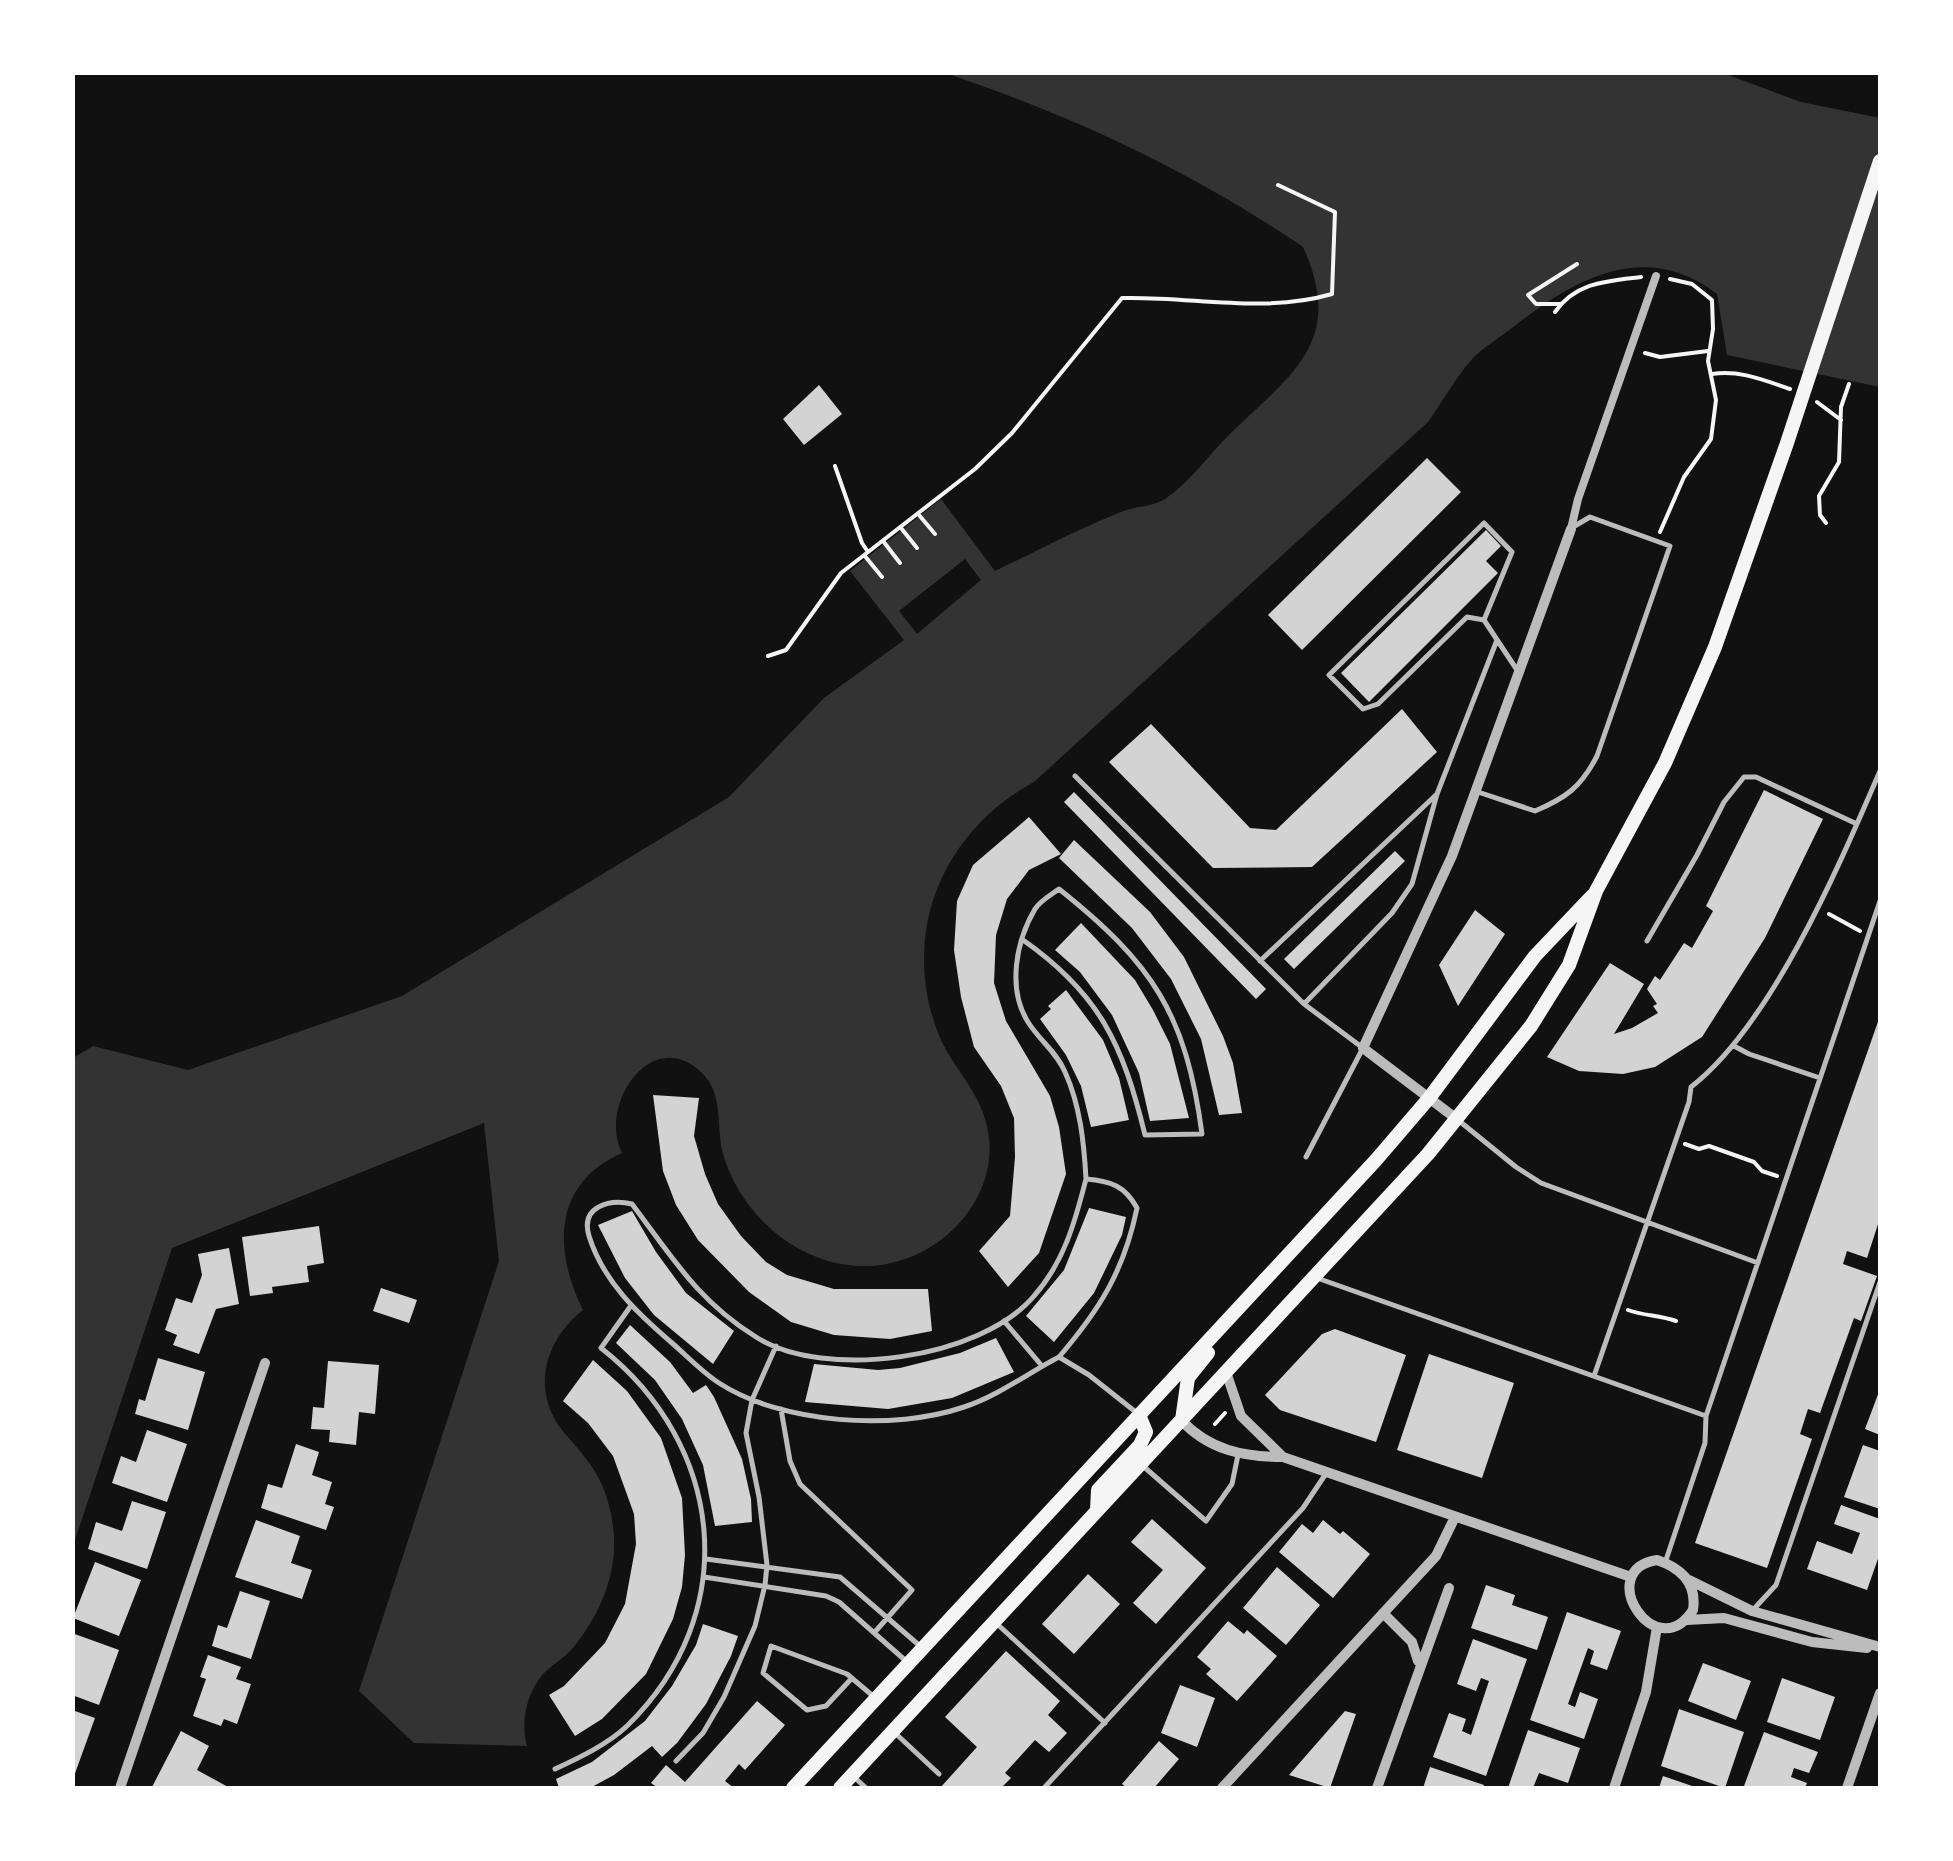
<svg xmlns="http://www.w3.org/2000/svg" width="1953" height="1861" font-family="Signika,sans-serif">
<rect width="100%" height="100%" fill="#111"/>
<path fill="#333" fill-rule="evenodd" d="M945,73H1723L1801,102L1880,118V387L1727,355L1717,294C1647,240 1577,277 1516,325C1502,336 1485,346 1473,358C1456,377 1443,401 1428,422L1034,782C942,832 900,933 938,1033C950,1064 976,1087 985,1119C1006,1186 952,1252 887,1264C815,1277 745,1225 724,1157C714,1125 727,1090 695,1067C645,1031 599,1110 622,1153C553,1183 553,1250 583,1310C546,1339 530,1389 562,1430C576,1447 593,1464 602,1485C609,1501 613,1520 614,1537C616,1578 598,1618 572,1649C564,1658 552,1665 543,1674C527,1693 520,1722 527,1746L414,1743L359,1691L499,1261L484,1123L172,1248L73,1546V1058L93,1046L188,1070L402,996L729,797L824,698L904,640L850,571L941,499L995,571C1037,551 1078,529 1121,512C1135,506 1153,507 1165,499C1193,480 1211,451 1236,428C1297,371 1344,337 1303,247C1192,171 1071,115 945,73ZM965,559L981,580L917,634L899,611Z"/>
<path fill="#d3d3d3" d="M819,385L842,414L804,445L783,419Z
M1427,458L1461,492L1302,650L1268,615Z
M1486,530L1501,546L1486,561L1498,573L1369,702L1341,673Z
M1402,709L1437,752L1312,867L1213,868L1109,762L1151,724L1250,828L1276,830Z
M1764,790L1823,819L1765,938L1702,1037L1655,1067L1623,1074L1579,1071L1547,1057L1610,963L1644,984L1614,1034L1632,1028L1658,1013L1653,1006L1657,1004L1647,989L1655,976L1660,980L1684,943L1692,948L1713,911L1706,906Z
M1074,792L1266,989L1256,999L1064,802Z
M1029,817L1061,854L1029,870L1007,899L996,935L994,983L1006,1021L1050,1096L1059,1127L1066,1174L1039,1253L1008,1287L979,1251L1010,1216L1015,1157L1014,1118L1001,1086L974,1047L961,997L954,950L957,901L973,865Z
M1074,840L1150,912L1184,957L1223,1036L1233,1063L1242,1113L1219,1115L1201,1039L1171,979L1132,928L1059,858Z
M1395,851L1405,861L1294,969L1284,959Z
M1475,910L1505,934L1458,1006L1439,965Z
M1081,923L1135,980L1153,1010L1170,1044L1189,1118L1150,1121L1139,1073L1112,1015L1080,972L1055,950Z
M1066,990L1103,1040L1119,1078L1129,1120L1091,1127L1081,1086L1066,1055L1040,1019L1051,1009L1048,1006Z
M1880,1016V1218L1867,1258L1847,1251L1843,1264L1877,1276L1861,1321L1854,1318L1820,1413L1808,1409L1800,1434L1812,1439L1767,1568L1695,1543Z
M653,1095L699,1098L694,1136L705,1174L718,1204L741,1236L766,1262L787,1275L834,1289H928L932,1331L890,1339L834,1335L791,1322L749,1292L698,1240L676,1205L663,1171Z
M1089,1208L1126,1217L1122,1235L1094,1293L1054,1342L1026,1316L1064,1270Z
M632,1211L656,1252L686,1293L734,1331L713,1364L654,1315L625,1278L598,1225Z
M319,1226L324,1263L307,1266L309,1282L272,1287L273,1293L250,1296L242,1237Z
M229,1248L239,1304L216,1309L199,1354L173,1345L177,1335L165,1330L176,1298L192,1303L202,1275L198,1254Z
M381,1288L417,1300L409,1323L373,1311Z
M630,1325L670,1362L693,1393L706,1385L714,1397L742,1459L751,1499L752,1522L715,1526L703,1465L682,1419L655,1380L616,1343Z
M1335,1329L1406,1355L1376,1442L1280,1410L1265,1395L1322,1334Z
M996,1338L1014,1372L952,1398L888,1409L805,1402L814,1364L878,1370L900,1368L960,1353Z
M1429,1354L1514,1383L1482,1478L1397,1450Z
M158,1358L205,1372L188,1430L135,1414L139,1399L145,1401Z
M593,1360L627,1391L661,1438L682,1498L685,1555L682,1587L673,1619L646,1674L602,1719L575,1736L549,1695L564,1686L605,1643L625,1604L636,1544L634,1514L613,1456L588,1423L563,1401Z
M328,1361L379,1365L375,1414L359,1412L356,1445L329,1442L330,1430L311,1429L313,1407L324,1408Z
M1880,1389V1435L1865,1429Z
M147,1430L187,1444L167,1502L112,1483L121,1456L136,1462Z
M296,1444L319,1452L312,1475L332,1482L325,1504L334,1507L326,1530L261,1508L268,1484L282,1488Z
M1863,1445L1880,1451V1509L1844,1497Z
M132,1501L166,1512L147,1569L88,1549L96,1522L122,1531Z
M1841,1505L1880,1519V1553L1867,1590L1807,1569L1817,1541L1852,1554L1860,1533L1834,1524Z
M1152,1519L1206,1568L1156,1624L1133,1603L1163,1570L1131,1542Z
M256,1520L300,1536L291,1563L312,1570L302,1599L235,1577Z
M1323,1520L1340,1534L1343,1531L1370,1554L1333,1598L1279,1552L1302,1524L1313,1533Z
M95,1562L141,1580L119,1636L73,1618Z
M1277,1567L1320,1605L1286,1645L1243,1608Z
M1088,1574L1120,1604L1074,1654L1042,1624Z
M1486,1585L1515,1595L1512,1605L1548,1617L1537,1650L1471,1628Z
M240,1591L270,1601L251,1659L212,1646L218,1625L227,1628Z
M1567,1612L1621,1631L1607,1670L1590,1664L1594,1651L1588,1648L1568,1704L1575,1707L1580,1692L1598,1699L1584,1739L1530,1720Z
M1228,1621L1244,1634L1247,1630L1277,1656L1237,1701L1206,1674L1211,1669L1197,1657Z
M703,1624L738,1636L731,1656L706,1704L677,1743L662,1757L652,1746L614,1775L590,1788H559L556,1779L592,1762L645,1721L672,1686L696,1645Z
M72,1633L119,1650L99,1705L72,1695Z
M1473,1639L1527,1659L1486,1776L1433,1757L1449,1713L1466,1719L1462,1731L1471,1735L1489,1681L1481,1678L1476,1691L1457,1684Z
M1006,1651L1060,1701L1048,1715L1067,1733L1049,1752L1035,1740L1005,1773L1011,1778L1001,1788H940L977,1747L945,1717Z
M208,1655L241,1667L236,1679L251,1684L237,1724L224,1719L221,1726L193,1716L206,1679L200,1677Z
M1703,1663L1751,1681L1736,1720L1688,1701Z
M1782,1678L1835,1697L1820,1740L1767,1722Z
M1180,1685L1215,1698L1197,1747L1161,1733Z
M757,1701L785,1725L745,1770L739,1764L725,1781L734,1788H658L651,1783L666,1765L685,1782Z
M1679,1709L1744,1732L1725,1788L1661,1766Z
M72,1710L95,1718L73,1779H72Z
M1345,1711L1356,1714L1330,1788L1289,1775Z
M1528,1730L1580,1748L1568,1783L1539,1773L1533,1788H1508Z
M181,1731L209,1746L197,1770L230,1788L152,1787Z
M1764,1732L1818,1752L1809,1773L1794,1768L1791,1777L1807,1783L1805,1788L1744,1786Z
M1159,1741L1179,1759L1154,1788H1127L1122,1784Z
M1430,1767L1484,1785L1483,1788H1423Z
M1663,1776L1698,1788H1659Z"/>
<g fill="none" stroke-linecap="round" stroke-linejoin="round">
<path stroke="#f5f5f5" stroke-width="4" d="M1561,304H1536L1528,295L1577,264
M1555,312C1576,282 1607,281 1641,277
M1645,353L1660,357L1708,351
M1712,374C1741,370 1763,380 1790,389
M1817,402L1841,420
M835,466L862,543L868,552
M919,515L935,534
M1826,523L1820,515L1819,496L1839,462L1841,407L1849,384
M901,528L917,548
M1660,532L1684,477L1711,439L1716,400L1708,361L1713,329L1712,300L1692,284L1670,279
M883,541L900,563
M864,555L882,577
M768,656L786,650L841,573L975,469L1012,433L1122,298C1192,296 1263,314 1332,294L1335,212L1278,185
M1829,914L1860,931
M1685,1144L1699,1149L1709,1146L1754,1162L1762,1171L1777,1176
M1628,1310C1644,1316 1659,1315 1676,1321
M1215,1424L1225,1413"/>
<path stroke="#bcbcbc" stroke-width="5" d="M1484,620L1467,617L1378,704L1363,709L1329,675L1484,523L1512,552L1484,620L1517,670
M1075,776L1304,1004L1363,1048L1306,1157
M1478,792L1535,811C1566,798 1581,787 1597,756L1670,546L1590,517L1573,527
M1437,794L1497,640
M1023,940C1100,994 1123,1045 1145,1135L1202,1134C1186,1014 1153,964 1059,889C1051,895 1040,901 1035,909C1016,941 1007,989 1028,1022C1039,1040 1056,1051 1065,1072C1080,1105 1084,1142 1086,1179C1111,1181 1125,1186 1137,1208C1124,1271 1100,1309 1059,1357L1089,1375L1137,1413
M1647,941L1697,855L1724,802L1744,777H1756L1857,824
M1260,961L1437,794L1412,884L1392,913L1304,1004
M1734,1046L1749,1054L1820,1078
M1458,1120L1516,1167L1541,1183L1758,1263
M1317,1278L1706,1416
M1004,1321L1042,1366
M1059,1357C1028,1373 998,1396 964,1407C894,1431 782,1424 719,1383C702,1372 687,1356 672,1343C637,1313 603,1281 589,1236C580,1206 610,1199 632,1204C672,1257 698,1301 756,1337C825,1381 981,1359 1034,1296C1064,1262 1075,1222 1086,1179
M1594,1376L1689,1102L1691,1087C1772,1024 1839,866 1880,771
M781,1409L790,1461L800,1484L912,1590L874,1633
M1143,1466L1206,1521L1232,1484L1238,1455
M706,1559L840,1577L920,1646
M1665,1563L1705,1443L1706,1416L1880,901
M704,1577L826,1596L839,1602L906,1661
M1752,1611L1776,1585L1880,1282
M996,1623L1105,1723
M852,1678L826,1706L807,1710L763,1673L771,1646L847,1674L873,1696
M895,1733L939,1774
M676,1761L703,1733L724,1697L755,1626L765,1585L767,1565L759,1497L746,1433L752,1400L776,1346
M555,1769C579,1758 608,1744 627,1726C743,1613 725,1445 601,1348L630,1307
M854,1777L866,1788
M1044,1788L1303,1508L1327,1472"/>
<path stroke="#bcbcbc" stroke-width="8" d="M1571,529L1578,499L1656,276"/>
<path stroke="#bcbcbc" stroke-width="10" d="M1458,1120L1363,1048L1452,856L1571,529
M1226,1372L1241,1416L1282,1456
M1181,1420C1209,1450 1243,1457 1283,1457L1631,1577
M1657,1560C1681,1568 1697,1583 1693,1610C1656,1668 1593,1570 1657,1560Z
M1689,1580L1752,1611L1880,1647
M1383,1613L1412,1642L1418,1661
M1687,1620L1724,1618L1812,1642L1867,1648
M120,1788L265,1363
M1222,1788L1436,1556L1455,1517
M1377,1788L1449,1588
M1614,1788L1646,1692L1657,1627
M1847,1788L1880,1693"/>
<path stroke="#f5f5f5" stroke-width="14" d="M1182,1420L1188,1378L1208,1353
M1097,1510L1098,1490L1140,1445L1146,1432L1139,1415
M793,1788L1376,1160L1430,1097L1535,956L1592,896
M840,1788L1428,1154L1531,1026L1569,965L1596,891L1665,763L1715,647L1787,443L1880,161"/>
</g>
<rect width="1953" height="1861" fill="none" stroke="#ffffff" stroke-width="150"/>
</svg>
